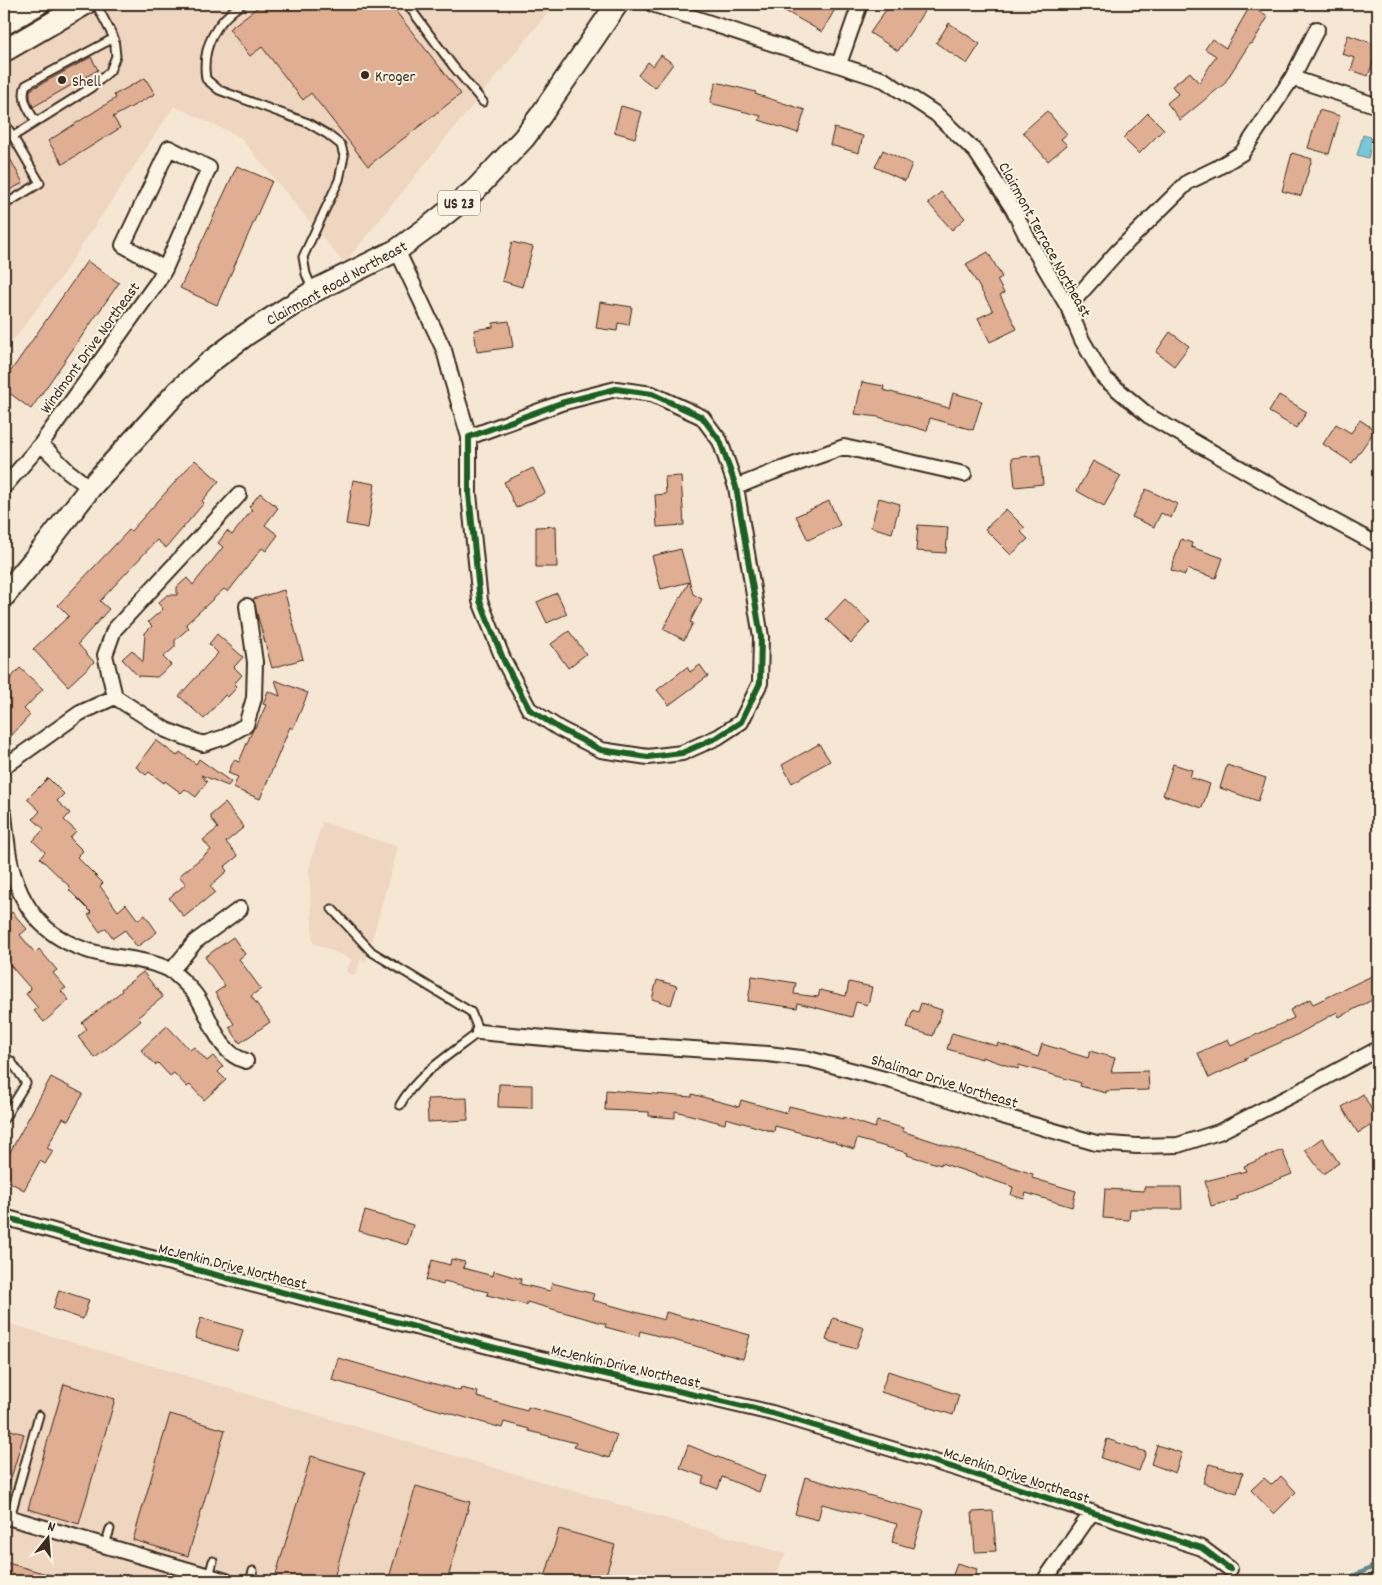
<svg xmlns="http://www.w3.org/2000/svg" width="1382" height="1585" font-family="Dekko,sans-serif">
<rect width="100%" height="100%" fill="#f6e7d4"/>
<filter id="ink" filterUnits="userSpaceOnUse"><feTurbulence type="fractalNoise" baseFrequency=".02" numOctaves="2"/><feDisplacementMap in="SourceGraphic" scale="10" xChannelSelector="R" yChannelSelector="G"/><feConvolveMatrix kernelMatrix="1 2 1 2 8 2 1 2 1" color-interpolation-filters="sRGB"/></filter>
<g filter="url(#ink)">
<path fill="#efd6c0" d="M67,4H555L347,260L342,261L240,137L174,106L59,280L4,352V46Z
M322,822L398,847L366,961L361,959L355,976L346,972L352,959L313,943L309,869Z
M4,1322L786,1554L771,1581H4Z"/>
<path fill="#79c7d7" stroke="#60888d" d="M1363,135L1374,138L1368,158L1357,155Z"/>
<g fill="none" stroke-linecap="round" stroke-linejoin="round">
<path stroke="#60888d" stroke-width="4.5" d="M1341,1581L1369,1569L1378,1562"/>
</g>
<path fill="#e0ae92" stroke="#3b2a1e" d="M262,4H390L461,94L368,166L311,93L303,100L262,47L250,56L229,29Z
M773,4H838L822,32Z
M890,4H929L898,51L870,33Z
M1250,6L1268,17L1252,44L1250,43L1224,84L1180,120L1167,103L1178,94L1172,86L1190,72L1199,83L1216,56L1205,49L1212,39L1226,48Z
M949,23L980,44L967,64L936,43Z
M1348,35L1378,45V58L1375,57L1368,76L1351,70L1355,58L1342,54Z
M661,55L673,64L655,88L638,75L648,62L653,66Z
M91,57L98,70L33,107L30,98V90Z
M145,78L155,94L113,117L120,128L63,164L48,141L116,98L114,95Z
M716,82L756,92L755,94L805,110L798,133L759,120L761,116L710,103Z
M621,106L642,112L635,138L614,132Z
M1319,110L1340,116L1329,154L1308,148Z
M1047,111L1067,134L1061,139L1067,145L1048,161L1023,132Z
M1148,113L1164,129L1139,154L1123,138Z
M834,128L863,136L859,153L830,145Z
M4,147L23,183L4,193Z
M883,150L912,164L905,181L875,167Z
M1292,153L1312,159L1301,196L1282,191Z
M237,166L272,181L217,305L180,288Z
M941,192L965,218L952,230L928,203Z
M512,242L533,247L522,287L502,281Z
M988,252L1002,277L997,280L1004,293L1000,295L1017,329L990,342L978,318L993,311L966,264Z
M87,261L119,283L31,409L4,389V381Z
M600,302L632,307L629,325L618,323L617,331L596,328Z
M509,321L513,347L477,352L474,330L493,327V323Z
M1170,332L1189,346L1174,366L1156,352Z
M862,382L884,386L883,390L949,408L953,393L982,401L973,430L930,418L927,431L878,417L855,414Z
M1279,395L1307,412L1296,428L1269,412Z
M1360,420L1375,430L1352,463L1323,444L1336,424L1351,433Z
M1040,455L1043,484L1015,487L1012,458Z
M195,460L219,481L202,501L204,503L166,548L157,540L100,601L109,609L78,644L94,662L68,686L33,649L69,616L58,605L129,530L131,531Z
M1093,461L1121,476L1104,506L1077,491Z
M533,468L545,493L516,508L504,482Z
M681,476L684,525L657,527L655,495L666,494L665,477Z
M353,480L375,484L368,528L346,524Z
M1146,489L1177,504L1171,518L1161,513L1154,527L1132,517Z
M260,493L278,508L265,525L278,535L266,551L262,548L228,592L224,589L186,624L189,628L175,640V647L163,657L171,665L157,677L138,676L122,659L132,650L143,662L145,633L152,626L148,622L163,609L158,603L167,595H177V587L187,578L193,585L223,547L218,543L227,531L232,535L252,510L249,507Z
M879,498L900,504L892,533L871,527Z
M829,501L840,525L808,540L796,516Z
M1006,509L1025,528L1021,532L1028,539L1011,555L985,529Z
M918,525L948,527L946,553L916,551Z
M556,526L557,567H536V527Z
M1181,539L1192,543L1191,547L1223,558L1216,578L1187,569L1185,575L1171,570Z
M681,549L693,594L702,599L690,622L693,623L684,640L663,629L689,582L661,589L652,556Z
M284,590L303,659L272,668L253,599Z
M557,593L567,614L547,623L537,602Z
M845,599L870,622L851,643L826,619Z
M569,631L586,654L568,668L551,644Z
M217,634L243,657L234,667L242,675L234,684L237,687L228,697L225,695L204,719L179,696L218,653L209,644Z
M700,665L708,676L669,705L657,690L687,667L690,672Z
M20,668L43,689L24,709L30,715L4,744V685Z
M275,680L308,693L293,729L290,727L260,799L233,788L238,777L228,773L234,760L239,762L253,729L255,727H256L266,705L263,704L268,691L280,696Z
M156,740L177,756L180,752L196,764L199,759L231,782L228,786L201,775L207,782L196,797L185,789L181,793L165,781L164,783L149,772L146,775L136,767Z
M819,744L830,761L792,783L782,765Z
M1173,764L1192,770L1190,777L1210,784L1202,808L1163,795Z
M1227,765L1266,778L1258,801L1220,788Z
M48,778L64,794L57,801L70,813L64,820L76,831L70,838L83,851L77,857L103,883L100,886L118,911L126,904L138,920L145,915L157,932L137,947L125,930L113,938L106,928L100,932L88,915L92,913L69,890L71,888L40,858L45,852L33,841L44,829L33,819L40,811L27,799Z
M225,803L244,827L226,842L238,856L224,867L227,871L210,886L215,892L184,917L169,898L186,884L179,876L211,850L203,840L218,828L211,819V815Z
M12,912L27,929L20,935L35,953L39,949L57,970L53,973L66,988L61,991L69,1000L44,1022L34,1011L38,1008L26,994L31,989L4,958V920Z
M233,937L245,954L239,959L261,989L251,996L270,1022L240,1043L229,1027L234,1024L215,993L225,986L205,957Z
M143,972L163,997L138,1017L141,1021L95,1058L78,1037L87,1029L82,1023L122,991L121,989Z
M1378,973V997L1339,1017L1337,1012L1293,1037L1245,1058L1246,1060L1209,1078L1198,1053L1228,1039L1231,1046L1294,1018L1290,1010L1310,999L1313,1004Z
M752,976L796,983L794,994L818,997L820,990L846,996L849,982L872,987L868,1005L856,1002L852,1017L798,1003L797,1008L748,1001Z
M657,980L677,986L671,1005L652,999Z
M921,1003L942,1010L933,1036L907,1028L913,1010L918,1012Z
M167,1026L190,1050L194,1047L207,1061L213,1056L223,1067L218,1072L226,1080L204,1100L190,1085L187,1087L174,1073L170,1076L158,1063L155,1065L141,1050Z
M952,1033L997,1046L998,1043L1038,1057L1042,1044L1088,1058L1090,1051L1115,1058L1111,1072L1148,1071L1149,1090L1106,1091V1093L1080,1086L1081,1083L1019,1065L1018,1069L982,1057V1059L947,1049Z
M51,1077L83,1094L68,1121L63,1118L47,1148L53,1151L45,1164L40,1161L24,1190L4,1179V1163Z
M499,1084L532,1085V1108L498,1107Z
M606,1090L692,1097V1094L739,1107L741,1100L787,1113L789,1106L843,1119V1117L875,1128L877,1121L903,1128L902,1131L1033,1174L1032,1178L1076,1191L1072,1207L1026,1193L1024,1199L1011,1195L1013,1187L941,1163V1165L907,1155L908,1153L857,1139L854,1149L835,1143L836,1142L775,1126L774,1132L726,1118L725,1124L675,1111V1118L649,1116V1112L605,1110Z
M1363,1094L1378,1121L1358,1133L1342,1107Z
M467,1098L468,1120L428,1122L427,1099Z
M1322,1138L1339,1163L1323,1174L1305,1150Z
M1282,1150L1292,1174L1237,1196L1238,1199L1211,1206L1205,1181L1246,1171L1244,1166Z
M1144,1187H1181L1182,1209H1130L1129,1220L1103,1218L1105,1189L1144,1191Z
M365,1211L413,1225L407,1245L359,1231Z
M451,1259L465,1262L463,1268L493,1276L494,1271L521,1279L520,1284L550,1291L552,1283L594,1294L592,1300L664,1320L666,1312L750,1335L743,1359L640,1331L639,1336L605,1327L606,1324L527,1302V1305L487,1295L488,1292L444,1281L443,1285L426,1280L432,1260L450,1265Z
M59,1290L89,1300L83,1319L53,1309Z
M201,1318L243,1330L237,1351L195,1338Z
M833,1318L864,1328L856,1349L826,1340Z
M338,1358L404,1377V1375L460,1391L461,1388L478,1392L477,1397L527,1411L528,1407L572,1419L617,1435L609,1458L574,1447L576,1443L529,1431V1429L504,1422L502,1428L332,1380Z
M888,1371L959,1395L953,1415L881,1392Z
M64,1384L115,1399L79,1524L28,1509Z
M170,1414L225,1430L188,1556L133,1540Z
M4,1428L24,1434L7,1492H4Z
M1107,1439L1146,1452L1139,1471L1101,1458Z
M688,1445L765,1476L759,1492L722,1477L718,1489L702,1483L704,1477L680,1468Z
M1157,1445L1182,1453L1175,1473L1151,1464Z
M311,1456L365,1472L333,1581H274Z
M1209,1464L1243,1473L1237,1493L1203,1483Z
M1281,1476L1296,1492L1274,1514L1251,1490L1264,1478L1272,1485Z
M805,1477L924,1511L913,1548L892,1542L897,1524L875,1518L822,1504L818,1520L795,1514Z
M416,1486L470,1502L447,1581H388Z
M993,1511L996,1551L975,1552L972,1512Z
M559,1529L615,1545L604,1581H544Z
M4,1562L61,1578V1581H4Z
M957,1563L977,1569L974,1581H951Z"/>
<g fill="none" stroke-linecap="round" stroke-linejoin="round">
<defs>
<path id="service" d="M242,4C216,21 201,47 206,79L219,90L308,123L327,134L341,145L344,156L339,180L303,257L306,274L312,288
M407,4L453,66L483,102
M36,122C29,111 20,98 26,85L114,38
M12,137L92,87L110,71L116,56L114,38L96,4
M4,205L40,183L5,123
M332,909L372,952L471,1012L479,1032C451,1054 417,1074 400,1105
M4,1057L11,1061L26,1083L4,1119
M10,1517L39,1415
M105,1545L110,1529
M209,1576L213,1561
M250,1581L253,1571"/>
<path id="minor" d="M652,4L884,80L936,114L976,152L1013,209L1029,241L1068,307L1082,340L1104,378L1149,416L1317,512L1378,545
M839,64L860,4
M1292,78L1378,106
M397,250L444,350L452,380L469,437
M1068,307L1117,252L1188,182L1217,168L1242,153L1292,78L1317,29
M616,389L652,394L702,417L720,441L736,487L761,637L760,683L741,722L718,737L682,753L648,757L601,750L560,729L529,709L504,661L480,601L469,494V437L561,403Z
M41,444L158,281L165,269L209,168L169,148L123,245L165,269
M4,487L41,444L68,471L90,488
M736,487L773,472L844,447L964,474
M239,495L114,630L105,655L115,697L166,730L203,744L225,737L246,725L254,698L255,662L247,606
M4,767L80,713L115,697
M4,814C6,831 7,850 11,866C25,920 57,947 111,956C127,958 161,963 173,972C181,979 191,988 197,997C212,1019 217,1053 246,1061
M171,971L196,941L240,909
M479,1032L589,1042L768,1054L809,1059L892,1081L999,1115L1096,1143L1137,1146L1178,1145L1219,1132L1302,1090L1378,1049
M4,1217L117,1249L507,1351L772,1413L955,1468L1202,1548L1230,1569
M4,1516L226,1581
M1044,1581L1092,1512"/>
<path id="primary" d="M4,24L38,4
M4,51L85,4
M4,596L47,544L90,488L178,391L210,362L247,334L314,291L397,250L430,226L475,190L524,138L541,115L617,4"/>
</defs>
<use href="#service" stroke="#3b2a1e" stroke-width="11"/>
<use href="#minor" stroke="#3b2a1e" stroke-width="18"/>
<use href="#primary" stroke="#3b2a1e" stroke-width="25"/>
<use href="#service" stroke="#fcf5e5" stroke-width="7"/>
<use href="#minor" stroke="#fcf5e5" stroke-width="14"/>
<use href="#primary" stroke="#fcf5e5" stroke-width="21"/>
<defs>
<path id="cycleway" d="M616,389L652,394L702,417L720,441L736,487L761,637L760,683L741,722L718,737L682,753L648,757L601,750L560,729L529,709L504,661L480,601L469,494V437L561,403Z
M4,1217L117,1249L507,1351L772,1413L955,1468L1202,1548L1230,1569"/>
</defs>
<use href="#cycleway" stroke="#fcf5e5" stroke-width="9"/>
<use href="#cycleway" stroke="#1b5e20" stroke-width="6"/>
</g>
</g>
<g fill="#3b2a1e" stroke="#fcf5e5" stroke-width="2">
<circle cx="365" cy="75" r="5"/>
<circle cx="62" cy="80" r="5"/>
</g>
<g text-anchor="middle" stroke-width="4" stroke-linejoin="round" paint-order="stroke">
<rect fill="#fcf5e5" stroke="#75675a" stroke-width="1" x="438" y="190.5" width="42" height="25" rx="4"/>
<g font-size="15" font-weight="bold" fill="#3b2a1e">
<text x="459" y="208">US 23</text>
</g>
<g font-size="16" fill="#3b2a1e" stroke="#fcf5e5" text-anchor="start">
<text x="375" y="81">Kroger</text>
<text x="72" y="86">Shell</text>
</g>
<g font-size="16" fill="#3b2a1e" stroke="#fcf5e5">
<text transform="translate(1046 239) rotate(61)" y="6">Clairmont Terrace Northeast</text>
<text transform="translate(336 282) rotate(-29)" y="6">Clairmont Road Northeast</text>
<text transform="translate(89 347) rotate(-54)" y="6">Windmont Drive Northeast</text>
<text transform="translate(945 1080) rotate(17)" y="6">Shalimar Drive Northeast</text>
<text transform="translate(233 1265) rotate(14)" y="6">McJenkin Drive Northeast</text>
<text transform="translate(626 1365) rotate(13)" y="6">McJenkin Drive Northeast</text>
<text transform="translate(1017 1474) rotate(18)" y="6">McJenkin Drive Northeast</text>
</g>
</g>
<rect width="1382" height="1585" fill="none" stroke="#fcf5e5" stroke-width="20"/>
<rect x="10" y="10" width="1362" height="1565" fill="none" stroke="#3b2a1e" stroke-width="2" filter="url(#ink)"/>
<g transform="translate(48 1538) rotate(17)" stroke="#fcf5e5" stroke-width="4" paint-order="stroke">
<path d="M0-4L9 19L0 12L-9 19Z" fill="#3b2a1e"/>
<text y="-8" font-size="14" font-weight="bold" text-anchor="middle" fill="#3b2a1e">N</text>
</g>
</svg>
